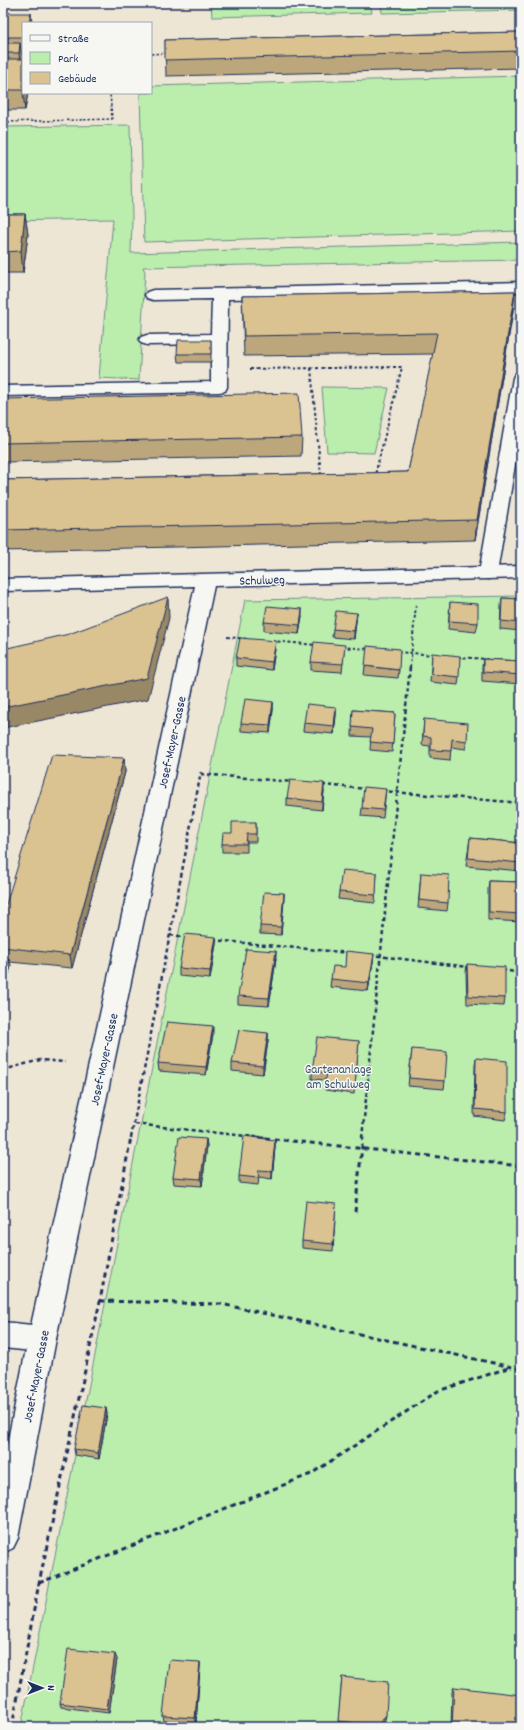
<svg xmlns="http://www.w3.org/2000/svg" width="524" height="1730" font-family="Dekko,sans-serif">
<rect width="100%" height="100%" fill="#eee6d5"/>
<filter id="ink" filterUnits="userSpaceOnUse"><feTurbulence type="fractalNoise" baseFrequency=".025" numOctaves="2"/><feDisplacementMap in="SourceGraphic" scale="8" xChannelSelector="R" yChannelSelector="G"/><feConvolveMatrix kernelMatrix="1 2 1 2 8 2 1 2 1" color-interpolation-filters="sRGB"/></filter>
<g filter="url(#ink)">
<path fill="#bbedad" stroke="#6b8e86" d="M211,3H370L372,13L212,17Z
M381,3H521V10L382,13Z
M521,76V231L144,242L140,93H151V86Z
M130,125L132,219L131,253L521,242V260L143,267L145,272L139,380L99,378L113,219L3,221V127Z
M322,387L389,388L374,453L327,452Z
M521,596V1727H21L245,600Z"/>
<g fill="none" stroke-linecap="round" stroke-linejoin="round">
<defs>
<path id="service" d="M521,282V292L228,299L227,387L225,391L219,392L3,396V386L211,382V344L147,345L141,343L139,340L141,337L147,335L211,334L212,299L153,300L147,298L145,295L147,292L153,290Z
M521,373V429L497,573L495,577L488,579L481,577L479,573L513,378L515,374Z
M3,1322L42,1326L52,1330L56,1339L52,1348L42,1352L3,1348Z"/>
<path id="minor" d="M521,566V578L214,586L56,1339L18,1538L13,1548L3,1553V1465L28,1339L195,586L3,591V579Z"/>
</defs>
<use href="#service" stroke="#1b2f5e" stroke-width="3"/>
<use href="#minor" stroke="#1b2f5e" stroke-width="3"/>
<path stroke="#1b2f5e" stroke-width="1.5" stroke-dasharray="2.5 2" stroke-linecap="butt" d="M151,54L168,53
M3,122L112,119L110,93"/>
<path stroke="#1b2f5e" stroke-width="2" stroke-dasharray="3 2.5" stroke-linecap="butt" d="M311,368L321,476
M250,369L402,367L375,475
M227,637L249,639
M272,641L315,645
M342,647L369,649
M398,652L435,655
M458,657L487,659
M410,668L416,604"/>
<path stroke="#1b2f5e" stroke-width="2.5" stroke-dasharray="4 3" stroke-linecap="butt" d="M201,774L293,782
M322,785L367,789
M382,791L521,803
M170,935L186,937
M213,940L350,953
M370,955L469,967
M502,970L521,973
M3,1070L40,1060L65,1062
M135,1124L265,1138
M131,1138L201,772
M362,1138L410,667"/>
<path stroke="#1b2f5e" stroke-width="3" stroke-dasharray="5 4" stroke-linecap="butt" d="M256,1137L521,1166
M355,1212L363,1137
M100,1301L221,1304L521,1369
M39,1583L311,1474L438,1391L511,1367
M12,1727L39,1583L100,1301L131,1137"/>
<use href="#service" fill="#f6f6f2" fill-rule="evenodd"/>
<use href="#minor" fill="#f6f6f2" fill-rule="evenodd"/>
</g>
<path fill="#bca77d" stroke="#1b2f5e" d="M3,13L23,23V56L22,57V59H23V93H28L25,110H3Z
M521,32V68L166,76L165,40Z
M3,214H25L28,235L23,273H3Z
M515,291L513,311L475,540L3,551V480L408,472L433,354L244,356L242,296Z
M211,340V362H178L177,354Z
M3,399L302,437L301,456L3,462Z
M502,598L521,599V631L500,629L501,606Z
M450,602L478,623L476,632L448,629Z
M357,613L354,639L332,637L333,629Z
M302,617L299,634L264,631V622Z
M276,641L275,649L272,670L236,666V658Z
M344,653L342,672L311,670V662Z
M432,653L459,677L458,685L430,682Z
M483,659L521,661V684L482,681V667Z
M365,666L399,670L398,678L364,675Z
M273,702V710L270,733L241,731V723Z
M336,707V715L334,734L303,731L304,723Z
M353,710L395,713L392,752L370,750L371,737L352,736Z
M424,719L467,741L466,749L451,747L450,760L430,758V746L422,745Z
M124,758L125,772L72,968L10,962L11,966L3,994V914Z
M386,789L383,818L361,816L362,808Z
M324,791L322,810L287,806V798Z
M256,822V842H247V852H222V844L232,833Z
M470,838L521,843V871L466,866Z
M377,873L375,903L338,899L339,892Z
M421,873L448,903L447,911L418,908Z
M489,881L521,882V922L488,920V889Z
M284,893L281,935L260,934V926Z
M216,937V944L210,979L179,976V968Z
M276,959L269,1006L238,1004V996Z
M373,962L368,991L330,987L331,979L345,967Z
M467,964L505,998L504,1006L467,1004L466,972Z
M268,1033V1041L263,1074L232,1071V1063Z
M213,1034L206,1075L159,1071L158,1063Z
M359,1041L354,1094L325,1090L326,1080L312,1079V1071Z
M412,1049L445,1081L444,1089L408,1086Z
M476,1058L507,1112L505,1120L474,1116L475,1065Z
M206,1139L207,1146L202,1186L174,1184L173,1177Z
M275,1140V1147L272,1179L259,1177L258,1185L239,1183V1176Z
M336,1204L333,1251L302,1248V1241Z
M106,1408L107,1414L99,1459L75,1455L74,1449Z
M117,1659L109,1713L61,1707L60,1703Z
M200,1662V1667L196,1723L164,1721L163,1716Z
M342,1677L385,1720L379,1727H353L338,1725Z
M454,1687L521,1727H451L452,1692Z"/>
<path fill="#986" stroke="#1b2f5e" d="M31,13L32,23H29Z
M20,43L23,63L21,73L19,53Z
M23,93H28L25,110Z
M25,214L28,235L23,273L21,251Z
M515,291L513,311L475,540L477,520Z
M168,597L169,618L148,699L3,728V707Z
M302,609V617L299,634L300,625Z
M357,613L356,621L354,639V631Z
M4,629L7,649L3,661V634Z
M276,641L275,649L272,670V662Z
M273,702V710L270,733V725Z
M336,707V715L334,734V726Z
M124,758L125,772L72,968L70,955Z
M324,783V791L322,810V802Z
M284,893V901L281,935V927Z
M216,937V944L210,979V971Z
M276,951V959L269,1006V998Z
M374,954L373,962L368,991L369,983Z
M9,959L11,966L3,994V980Z
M213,1026V1034L206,1075V1067Z
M268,1033V1041L263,1074V1066Z
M206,1139L207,1146L202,1186L201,1179Z
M275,1140V1147L272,1179V1171Z
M106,1408L107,1414L99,1459L98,1453Z
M115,1654L117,1659L109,1713L107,1709Z
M200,1662V1667L196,1723L195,1718Z
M386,1715L385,1720L379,1727H377L378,1725Z"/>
<path fill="#dbc291" stroke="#1b2f5e" d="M3,13H31L29,23H23V37H8L7,43H20L19,53H6L4,59H23V90H3Z
M521,32V51L165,60V40Z
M3,214H25L21,251L3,252Z
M515,291L477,520L3,530V480L408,472L437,333L244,336L242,296Z
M178,340H211V354H177Z
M299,393L302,437L3,443V399Z
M168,597L147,678L3,707V649L69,634Z
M502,598L521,599V623L501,621Z
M450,602L478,604V623L449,621Z
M267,606L302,609L300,625L264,622Z
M336,611L357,613L354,631L333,629Z
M240,638L276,641L272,662L236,658Z
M314,642L345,645L343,664L311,662Z
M367,646L400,649L399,670L365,666Z
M432,653L460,656L459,677L431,674Z
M483,659L521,661V675L483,672Z
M245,699L273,702L270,725L241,723Z
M307,704L336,707L334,726L304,723Z
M353,710L395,713L393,744L370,742L372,729L352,727Z
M424,719L468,723L467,741L452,739L451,751L431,750V737L423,736Z
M52,755L124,758L70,955L3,947V914Z
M290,780L324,783L322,802L287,798Z
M364,787L386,789L383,810L362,808Z
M232,822H256V834H247L246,844H222L223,833H232Z
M470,838L521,843V863L468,858Z
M342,870L377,873L376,895L339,892Z
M421,873L449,875L448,903L419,900Z
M489,881L521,882V914L489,912Z
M264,892L284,893L281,927L260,926Z
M185,934L216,937L210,971L179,968Z
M246,949L276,951L269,998L238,996Z
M346,951L374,954L369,983L331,979L333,966L345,967Z
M3,958L9,959L3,980Z
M467,964L505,967V998L468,996Z
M167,1022L213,1026L206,1067L158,1063Z
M239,1030L268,1033L263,1066L232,1063Z
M317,1037L359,1041L355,1086L325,1083L327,1073L312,1071Z
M412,1049L447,1052L445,1081L409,1078Z
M476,1058L507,1061V1112L475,1109Z
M244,1136L275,1140L272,1171L259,1170L258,1178L239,1176Z
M179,1137L206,1139L201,1179L173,1177Z
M306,1201L336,1204L333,1244L302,1241Z
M83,1405L106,1408L98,1453L74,1449Z
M68,1649L115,1654L107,1709L60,1703Z
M169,1660L200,1662L195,1718L163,1716Z
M342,1677L388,1682L386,1715L378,1725L338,1721Z
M454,1687L521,1695V1727H452Z"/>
</g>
<g text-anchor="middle" stroke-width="3" stroke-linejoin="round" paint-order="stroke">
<g font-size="13" fill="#1b2f5e" stroke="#f6f6f2">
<text transform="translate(262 579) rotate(-2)" y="5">Schulweg</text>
<text transform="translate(171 742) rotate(-78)" y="5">Josef-Mayer-Gasse</text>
<text transform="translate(103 1059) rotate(-78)" y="5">Josef-Mayer-Gasse</text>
<text transform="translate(35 1376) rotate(-79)" y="5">Josef-Mayer-Gasse</text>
</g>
<g font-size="13" fill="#3b556e" stroke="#f6f6f2">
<text x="338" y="1073">Gartenanlage<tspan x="338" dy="15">am Schulweg</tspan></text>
</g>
</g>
<rect width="524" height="1730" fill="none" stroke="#f6f6f2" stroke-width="16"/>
<rect x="8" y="8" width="508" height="1714" fill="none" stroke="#1b2f5e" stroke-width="1.5" filter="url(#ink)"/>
<rect x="22" y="22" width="130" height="72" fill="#f6f6f2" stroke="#9ea6b7"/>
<rect x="30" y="35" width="20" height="6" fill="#f6f6f2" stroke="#9ea6b7"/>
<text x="58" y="42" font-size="12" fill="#1b2f5e">Straße</text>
<rect x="30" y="52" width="20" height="12" fill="#bbedad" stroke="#9ea6b7"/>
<text x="58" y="62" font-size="12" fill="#1b2f5e">Park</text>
<rect x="30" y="72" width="20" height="12" fill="#dbc291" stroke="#9ea6b7"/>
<text x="58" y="82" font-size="12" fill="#1b2f5e">Gebäude</text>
<g transform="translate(42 1688) rotate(90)" stroke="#f6f6f2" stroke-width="3" paint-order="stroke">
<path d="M0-3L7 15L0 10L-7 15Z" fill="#1b2f5e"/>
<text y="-6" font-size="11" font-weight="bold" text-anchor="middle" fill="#1b2f5e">N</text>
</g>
</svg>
